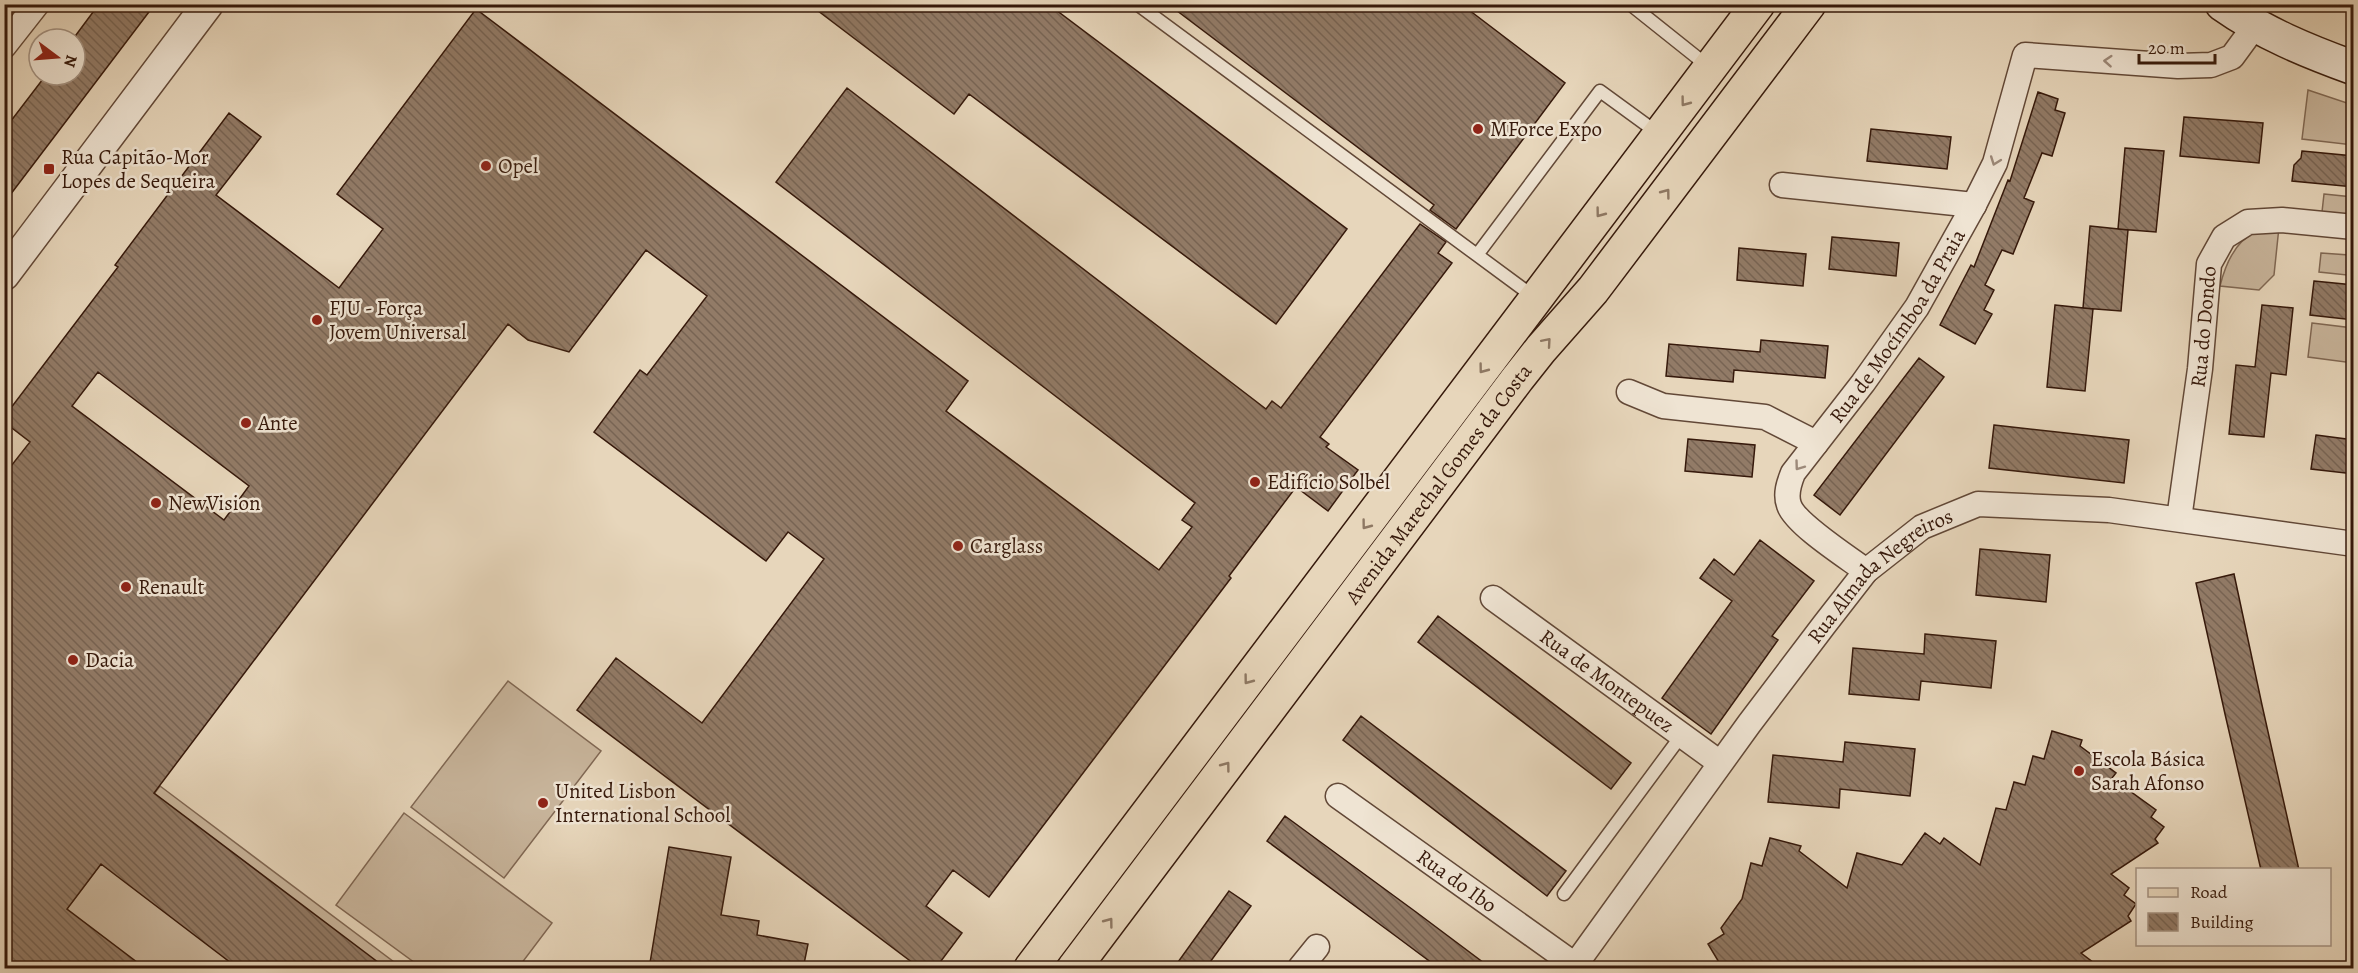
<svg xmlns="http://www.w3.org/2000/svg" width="2358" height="973" font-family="Alegreya,serif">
<defs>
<pattern id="building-back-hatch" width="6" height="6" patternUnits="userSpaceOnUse" patternTransform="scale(1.5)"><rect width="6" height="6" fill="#927b67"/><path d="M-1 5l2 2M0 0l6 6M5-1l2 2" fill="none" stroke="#786453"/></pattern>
</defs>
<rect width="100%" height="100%" fill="#e7d6bb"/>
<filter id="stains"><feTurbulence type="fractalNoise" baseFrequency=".00333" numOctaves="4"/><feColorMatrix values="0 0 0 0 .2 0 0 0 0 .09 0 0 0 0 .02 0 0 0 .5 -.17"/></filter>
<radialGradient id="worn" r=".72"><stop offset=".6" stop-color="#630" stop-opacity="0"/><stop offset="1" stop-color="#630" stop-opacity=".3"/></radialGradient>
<path fill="#c9b69d" stroke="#806854" stroke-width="1.5" d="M2308,90L2353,105V145L2302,139Z
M2324,194L2353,197V215L2322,212Z
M2279,227L2274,275L2259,290L2220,286C2225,266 2234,241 2256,232C2262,229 2272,228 2279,227Z
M2321,253L2349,255L2347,275L2319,272Z
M2312,323L2353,328V363L2308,357Z
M508,681L601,751L504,878L411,807Z
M160,786L402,968H22Z
M404,813L552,923L518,968H422L336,905Z"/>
<path fill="url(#building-back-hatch)" stroke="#36190b" stroke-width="1.5" fill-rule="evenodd" d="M99,4H155L4,203V130L46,75H75L73,39Z
M809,4H1048L1347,229L1276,324L969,94L954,114Z
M1168,4H1461L1565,83L1456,229L1430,210L1434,205Z
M476,9L968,381L946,411L1159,570L1192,527L1182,520L1195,503L776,182L847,88L1266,409L1272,401L1281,408L1420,224L1446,242L1438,253L1452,263L1320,437L1329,444L1326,447L1358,470L1328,511L1296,487L1229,576L1231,578L989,897L953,870L926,906L962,933L935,969H921L577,710L616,658L702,723L824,559L788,532L766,561L594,432L640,370L647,375L707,296L646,250L569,352L528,340L508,324L154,793L387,969H239L101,864L67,909L146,969H4V475L30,442L4,422V417L118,267L115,265L229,113L261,137L216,195L339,288L383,229L337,194ZM98,372L249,486L224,520L72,406Z
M2038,92L2058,99L2055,110L2065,113L2052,156L2042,153L2024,198L2034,202L2013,254L2002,250L1985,285L1994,290L1984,310L1992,314L1975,344L1940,325L1971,265L1974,267L2008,180L2010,181Z
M2184,117L2263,123L2259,163L2180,156Z
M1871,129L1951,137L1947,169L1867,161Z
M2125,148L2164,151L2156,232L2118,229Z
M2302,151L2354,156V187L2292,181L2294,165L2301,158Z
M2090,226L2128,230L2121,311L2083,308Z
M1832,237L1899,243L1896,276L1829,269Z
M1739,248L1806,254L1803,286L1737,280Z
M2314,281L2354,285V320L2310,315Z
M2055,305L2093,309L2085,391L2047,387Z
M2262,305L2293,308L2286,375L2271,373L2264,437L2229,434L2236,365L2255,367Z
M1761,340L1828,346L1825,378L1734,370L1733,382L1666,376L1669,344L1760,352Z
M1919,358L1944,377L1840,515L1814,495Z
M1994,425L2129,440L2124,483L1989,468Z
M2316,435L2354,440V474L2311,469Z
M1688,439L1755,445L1752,477L1685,471Z
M1760,540L1814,581L1772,636L1778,640L1711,734L1662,698L1732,601L1700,578L1714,559L1734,575Z
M1980,549L2050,555L2046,602L1976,595Z
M2234,574L2262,705L2299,870H2261L2225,714L2196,583Z
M1438,616L1631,763L1611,789L1418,642Z
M1925,634L1996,641L1991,688L1921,681L1919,700L1849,694L1853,648L1924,654Z
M1361,716L1566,871L1547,896L1343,740Z
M2052,731L2082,740L2080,746L2116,773L2112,778L2156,810L2151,817L2164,827L2155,839L2158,843L2111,874L2129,888L2124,895L2136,904L2128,916L2131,921L2081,953L2102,969H1723L1708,944L1724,934L1721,928L1742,899L1751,863L1762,866L1770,838L1801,846L1799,851L1847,888L1857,853L1902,865L1925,833L1940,844L1944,838L1980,865L1996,808L2006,810L2014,782L2025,785L2033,756L2044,759Z
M1845,742L1915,749L1910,796L1840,789L1839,808L1768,802L1773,755L1843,762Z
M1285,816L1416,912L1492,969H1440L1397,937L1267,841Z
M669,847L731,857L721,915L759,921L757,935L808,944L803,969H649Z
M1229,891L1251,906L1205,969H1173Z"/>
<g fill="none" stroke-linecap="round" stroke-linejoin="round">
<defs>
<path id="service" d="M1137,4L1477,255
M1630,4L1709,67
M1534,297L1477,255L1600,91L1659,134
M1564,894L1681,736"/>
<g id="minor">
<path d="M4,46L37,4"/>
<path d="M1782,185L1974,205"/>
<path d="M1629,392L1663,406L1765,417L1816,443"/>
<path id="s1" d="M2179,519L2200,369L2209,264L2224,237L2248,222L2282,220L2354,227"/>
<path id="s2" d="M1866,571C1849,558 1795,524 1789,505C1785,494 1789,483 1793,473L1863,383L1917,307L1974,205L1995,163L2025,55L2178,66L2211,65L2232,57L2254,27"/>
<path id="s3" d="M1493,598L1720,763"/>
<path id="s4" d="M1338,796L1575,965"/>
<path d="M1300,968L1317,947"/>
<path id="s5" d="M1573,968L1749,724L1824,625L1866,571L1922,527L1978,504L2109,510L2354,544"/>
</g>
<path id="tertiary" d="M4,275L208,4"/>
<path id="secondary" d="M2222,4C2263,33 2307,51 2354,68"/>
<g id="primary">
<path d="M1031,968L1758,4"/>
<path id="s6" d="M1074,968L1518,378L1541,349L1593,290L1809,4"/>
</g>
</defs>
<use href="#service" stroke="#624837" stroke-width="15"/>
<use href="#minor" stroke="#624837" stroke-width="27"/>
<use href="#tertiary" stroke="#624837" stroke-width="33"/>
<use href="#secondary" stroke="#36190b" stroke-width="36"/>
<use href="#primary" stroke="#36190b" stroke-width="36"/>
<use href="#service" stroke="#efe4d3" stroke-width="12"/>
<use href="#minor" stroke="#efe4d3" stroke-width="24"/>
<use href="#tertiary" stroke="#efe4d3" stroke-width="30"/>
<use href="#secondary" stroke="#efe4d3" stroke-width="33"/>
<use href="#primary" stroke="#e7d6bb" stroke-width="33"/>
</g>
<defs><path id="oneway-chevron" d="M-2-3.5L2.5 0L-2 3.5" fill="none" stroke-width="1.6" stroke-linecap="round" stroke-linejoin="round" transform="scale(1.5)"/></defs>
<g stroke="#9c8979">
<use href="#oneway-chevron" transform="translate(2108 61) rotate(-176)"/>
<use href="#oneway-chevron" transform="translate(1995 161) rotate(110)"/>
<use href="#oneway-chevron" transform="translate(1799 466) rotate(126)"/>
</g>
<g stroke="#8e7863">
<use href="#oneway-chevron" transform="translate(1685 102) rotate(127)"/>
<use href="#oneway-chevron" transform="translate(1666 193) rotate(-53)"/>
<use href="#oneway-chevron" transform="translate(1600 213) rotate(127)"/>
<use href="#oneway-chevron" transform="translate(1547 342) rotate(-49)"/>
<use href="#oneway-chevron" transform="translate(1483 369) rotate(127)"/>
<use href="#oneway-chevron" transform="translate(1366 525) rotate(127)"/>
<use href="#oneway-chevron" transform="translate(1248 680) rotate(127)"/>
<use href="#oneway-chevron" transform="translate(1226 766) rotate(-53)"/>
<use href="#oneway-chevron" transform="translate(1109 922) rotate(-53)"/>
</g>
<g fill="#8f2418" stroke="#efe4d3" stroke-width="2">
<circle cx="1478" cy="129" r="6"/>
<circle cx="486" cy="166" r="6"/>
<rect x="43" y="163" width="12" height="12" rx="3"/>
<circle cx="317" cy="320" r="6"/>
<circle cx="246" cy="423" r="6"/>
<circle cx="1255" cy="482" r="6"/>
<circle cx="156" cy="503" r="6"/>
<circle cx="958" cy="546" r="6"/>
<circle cx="126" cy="587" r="6"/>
<circle cx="73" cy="660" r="6"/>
<circle cx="2079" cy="771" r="6"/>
<circle cx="543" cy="803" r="6"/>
</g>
<g text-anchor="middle" stroke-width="5" stroke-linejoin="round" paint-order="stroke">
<g font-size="21" fill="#36190b" stroke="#efe4d3" text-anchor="start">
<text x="1490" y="136">MForce Expo</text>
<text x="61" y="164">Rua Capitão-Mor<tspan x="61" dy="24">Lopes de Sequeira</tspan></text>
<text x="498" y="173">Opel</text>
<text x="329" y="315">FJU - Força<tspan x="329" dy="24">Jovem Universal</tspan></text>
<text x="258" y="430">Ante</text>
<text x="1267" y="489">Edifício Solbel</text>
<text x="168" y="510">NewVision</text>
<text x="970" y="553">Carglass</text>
<text x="138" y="594">Renault</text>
<text x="85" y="667">Dacia</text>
<text x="2091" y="766">Escola Básica<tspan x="2091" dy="24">Sarah Afonso</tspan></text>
<text x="555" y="798">United Lisbon<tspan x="555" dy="24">International School</tspan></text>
</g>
<g font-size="21" fill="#36190b" stroke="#efe4d3">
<text dy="7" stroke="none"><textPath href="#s2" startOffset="316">Rua de Mocímboa da Praia</textPath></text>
<text dy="7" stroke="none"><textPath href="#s1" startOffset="194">Rua do Dondo</textPath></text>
<text dy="7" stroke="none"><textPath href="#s6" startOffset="606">Avenida Marechal Gomes da Costa</textPath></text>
<text dy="7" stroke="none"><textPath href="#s5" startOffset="501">Rua Almada Negreiros</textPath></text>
<text dy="7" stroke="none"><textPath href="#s3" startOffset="141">Rua de Montepuez</textPath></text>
<text dy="7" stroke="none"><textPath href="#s4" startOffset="146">Rua do Ibo</textPath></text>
</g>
</g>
<rect width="2358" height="973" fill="none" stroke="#e7d6bb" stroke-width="24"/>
<rect x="6" y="6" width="2346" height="961" fill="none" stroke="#36190b" stroke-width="3"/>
<rect x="12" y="12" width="2334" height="949" fill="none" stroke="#36190b" stroke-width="1.5"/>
<rect x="2136" y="868" width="195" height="78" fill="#efe4d3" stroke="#a59383" stroke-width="1.5"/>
<rect x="2148" y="888" width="30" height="9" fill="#e7d6bb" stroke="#a59383" stroke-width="1.5"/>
<text x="2190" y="898" font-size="18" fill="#36190b">Road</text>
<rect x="2148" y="913" width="30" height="18" fill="url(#building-back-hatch)" stroke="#a59383" stroke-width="1.5"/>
<text x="2190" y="928" font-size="18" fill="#36190b">Building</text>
<g transform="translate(57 57) rotate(106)"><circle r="28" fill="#efe4d3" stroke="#a59383" stroke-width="1.5"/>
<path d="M0-4.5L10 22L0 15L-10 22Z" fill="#8f2418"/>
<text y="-9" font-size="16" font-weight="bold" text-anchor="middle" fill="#36190b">N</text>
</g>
<path d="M2139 54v9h76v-9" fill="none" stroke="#36190b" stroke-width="3"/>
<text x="2148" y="54" font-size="18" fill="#36190b" stroke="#efe4d3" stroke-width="4.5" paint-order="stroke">20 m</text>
<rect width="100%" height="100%" filter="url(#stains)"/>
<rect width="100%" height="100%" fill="url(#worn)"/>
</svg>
